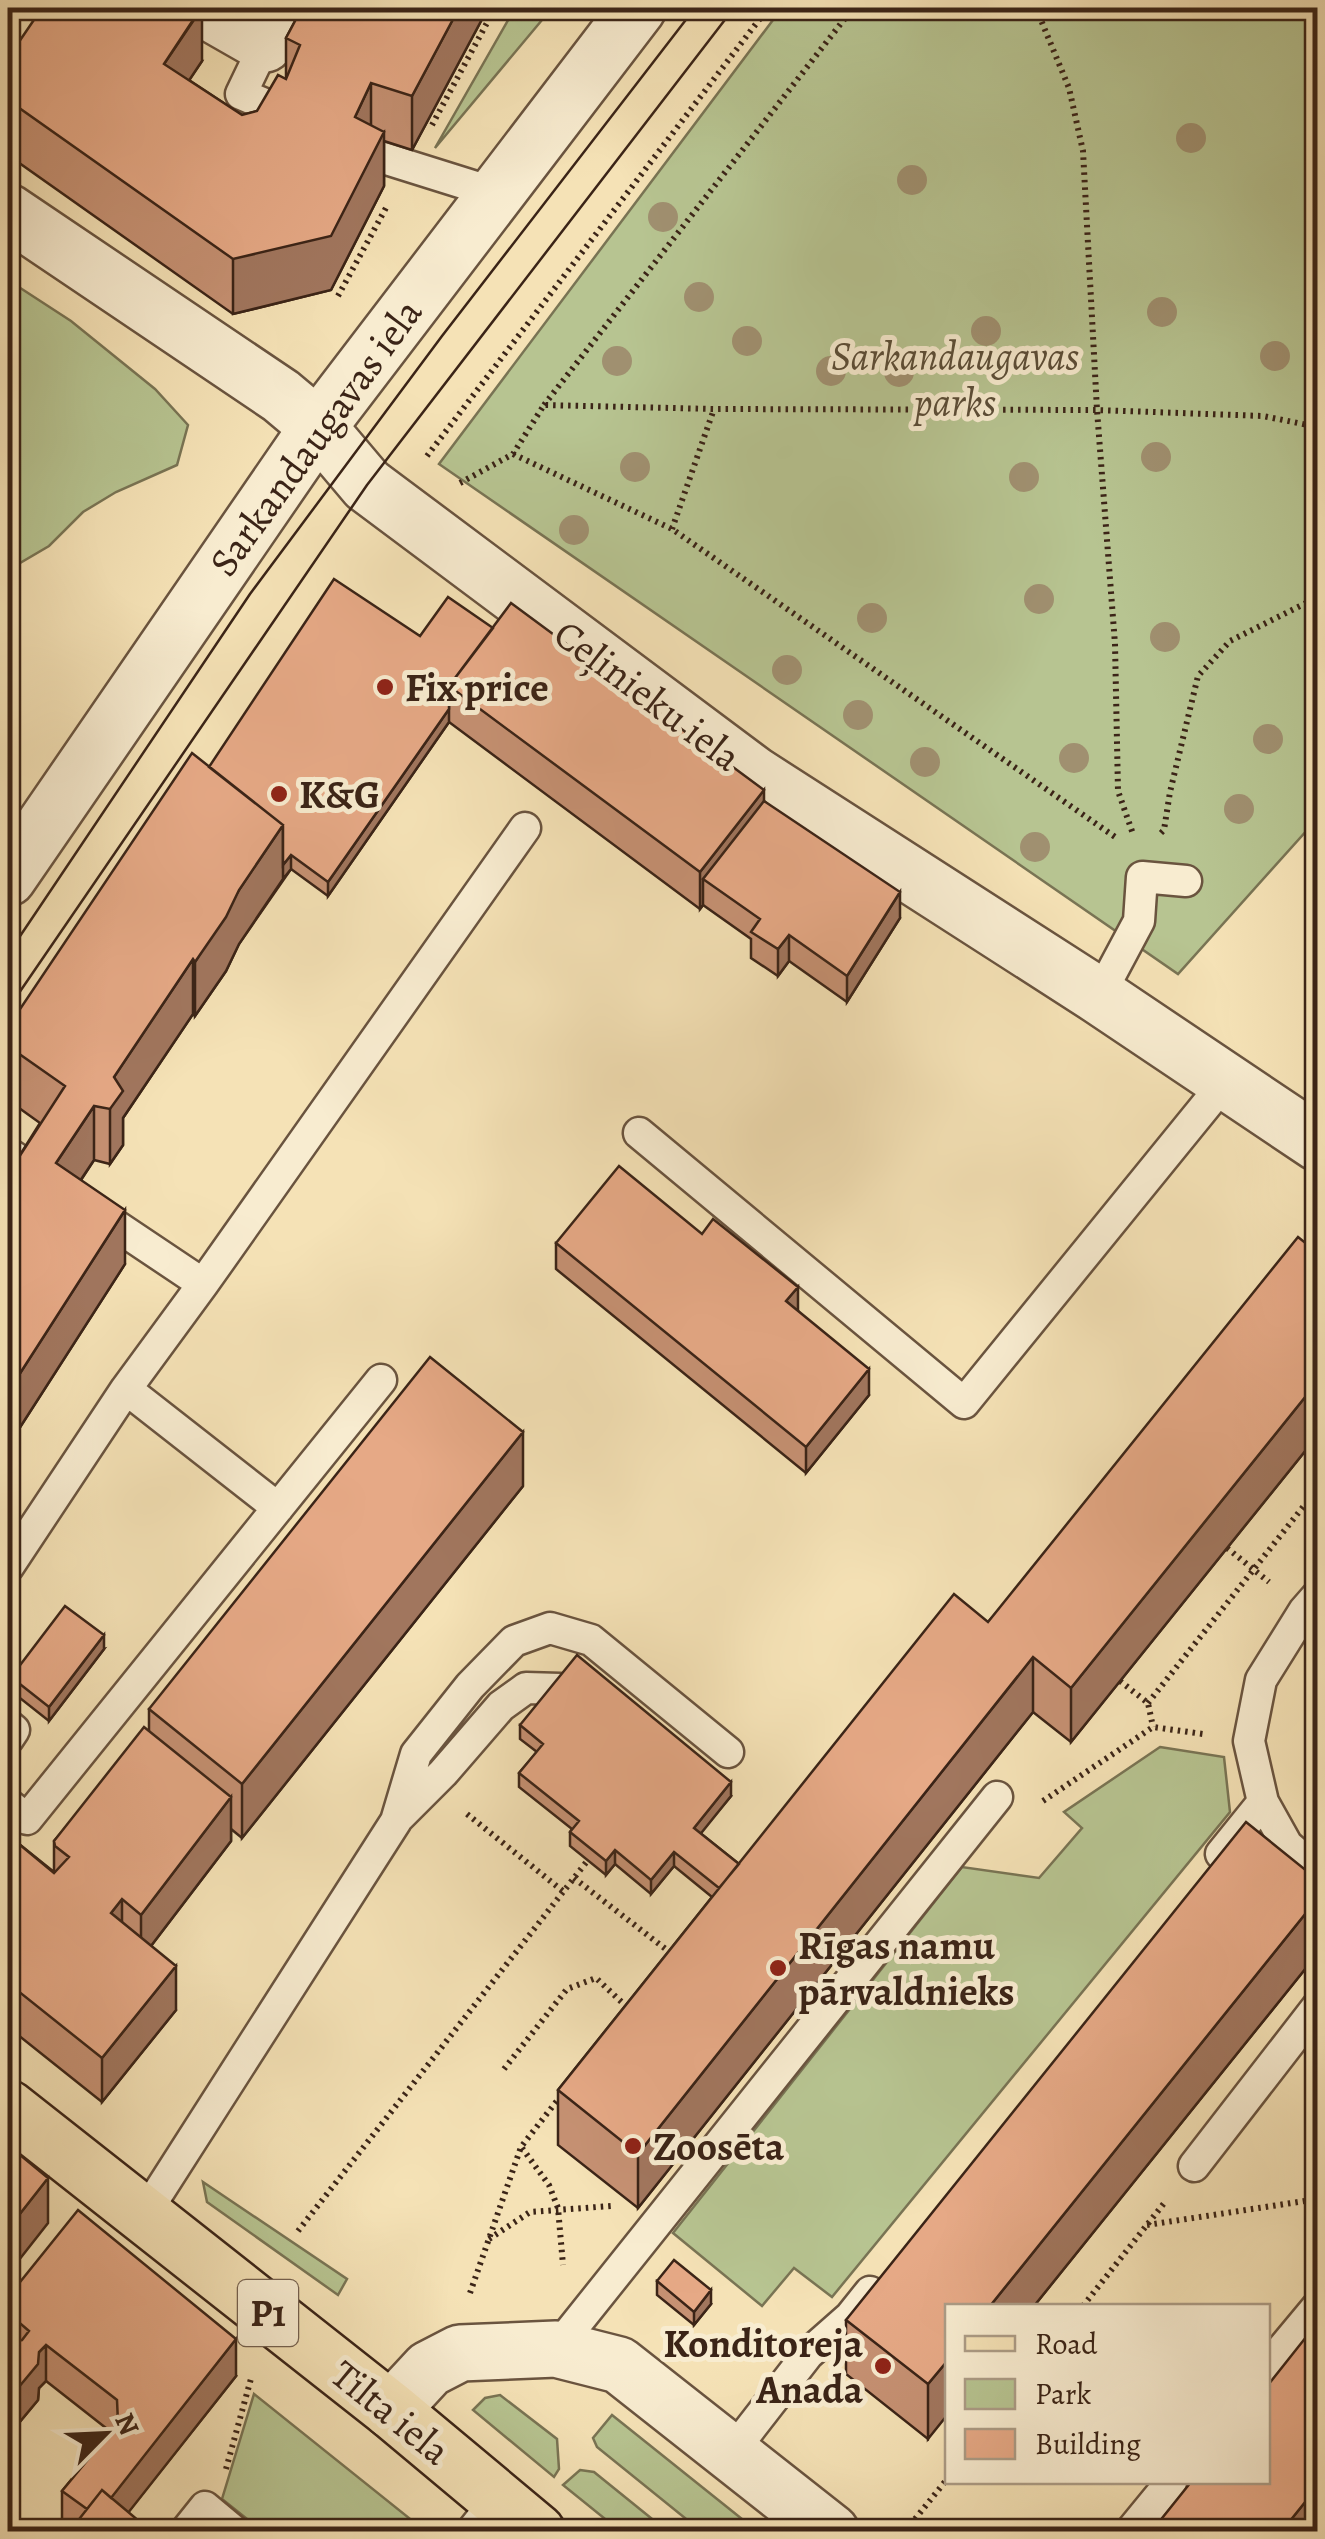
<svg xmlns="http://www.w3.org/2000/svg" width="1325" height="2539" font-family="Alegreya,serif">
<rect width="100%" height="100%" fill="#f5e2b6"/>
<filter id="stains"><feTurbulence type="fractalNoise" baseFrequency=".002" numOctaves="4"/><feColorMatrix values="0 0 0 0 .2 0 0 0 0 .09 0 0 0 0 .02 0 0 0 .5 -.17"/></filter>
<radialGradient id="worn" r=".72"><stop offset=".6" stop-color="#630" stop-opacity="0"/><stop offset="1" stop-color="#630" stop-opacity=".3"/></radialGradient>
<path fill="#b7c491" stroke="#797454" stroke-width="2.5" d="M515,8H552L435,148Z
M782,8H1317V819L1178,974L439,464Z
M8,280L71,321L155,389L188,425L177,465L116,492L83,512L49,546L8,570Z
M1160,1747L1224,1757L1230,1812L832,2297L794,2268L762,2306L673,2233L962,1867L1039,1878L1082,1828L1064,1812Z
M203,2182L347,2279L338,2295L207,2202Z
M254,2394L424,2530V2531H262L222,2499Z
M500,2395L557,2439L559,2469L554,2477L473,2410L485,2398Z
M612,2415L757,2531H701L597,2447L593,2438Z
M580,2470L594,2472L667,2531H620L563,2485Z"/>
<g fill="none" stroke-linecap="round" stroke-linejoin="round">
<defs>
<path id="lane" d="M265,44L241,94L293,116
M364,152L495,193
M1099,996L1139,921L1142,877L1186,881
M639,1133L964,1403L1225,1082
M8,1153L42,1176
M94,1211L203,1284
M126,1389L278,1508
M8,1567L126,1389L203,1284L525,828
M1318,1595L1304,1611L1261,1680L1249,1741L1263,1802L1287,1845L1318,1872
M8,1725L14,1730L8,1739
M8,1804L27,1819L381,1380
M398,1818L443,1773L501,1706L526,1688L560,1689
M1221,1854L1263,1802
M1194,2166L1318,2006
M144,2215L396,1821L416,1754L470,1686L514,1641L550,1628L591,1640L728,1752
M556,2349L997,1797
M1268,2366L1318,2306
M732,2452L808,2354L850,2317L870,2292
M185,2532L205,2507L235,2532
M471,2532L497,2499
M1130,2532L1171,2482"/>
<path id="street" d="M202,8L265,44L284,8
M8,212L281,396L318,427L367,485L755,775L1099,996L1318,1143
M8,878L318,427L638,8
M391,2410L429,2369L460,2353L556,2349L619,2365L831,2532"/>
<path id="primary" d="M8,2108L391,2410L537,2532"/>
</defs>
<use href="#lane" stroke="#6a543f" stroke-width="35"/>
<use href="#street" stroke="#6a543f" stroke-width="60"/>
<use href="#primary" stroke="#3b2417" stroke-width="60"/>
<path stroke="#3b2417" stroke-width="6" stroke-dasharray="2.5 5" stroke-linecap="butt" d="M1036,8L1069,88L1083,151L1097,410L1115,644L1118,791L1133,834
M432,125L495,8
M338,296L387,206
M544,405L853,8
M513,454L672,529L1118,839
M427,456L768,8
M460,483L513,454L544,405L714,409L1097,410L1263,416L1318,427
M672,529L714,409
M1161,833L1164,830L1170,792L1198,676L1230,641L1318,597
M1227,1548L1269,1582
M1120,1681L1148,1703L1153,1727
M1148,1703L1318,1488
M1043,1801L1153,1727L1203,1734
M467,1814L564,1892
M574,1878L672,1954
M504,2069L567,1989L596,1978L628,2008
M522,2148L549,2185L558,2208L563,2265
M1147,2225L1318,2199
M298,2231L588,1860
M489,2239L530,2212L611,2206
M470,2293L521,2147L563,2093
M1083,2306L1165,2202
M226,2469L252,2375
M915,2519L948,2478"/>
<use href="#lane" stroke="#f8ecd0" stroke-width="30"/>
<use href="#street" stroke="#f8ecd0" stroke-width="55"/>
<use href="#primary" stroke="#f5e2b6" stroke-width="55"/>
<path stroke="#3b2417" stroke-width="2.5" d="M8,954L250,594L442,336L695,8
M8,1009L367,485L734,8"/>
</g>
<g fill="#a09070">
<circle cx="1191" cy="138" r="15"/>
<circle cx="912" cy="180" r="15"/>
<circle cx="663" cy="217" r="15"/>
<circle cx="699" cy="297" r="15"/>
<circle cx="1162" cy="312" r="15"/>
<circle cx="986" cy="331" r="15"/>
<circle cx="747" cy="341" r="15"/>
<circle cx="1275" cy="356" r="15"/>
<circle cx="617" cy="361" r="15"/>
<circle cx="831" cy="371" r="15"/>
<circle cx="899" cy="372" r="15"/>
<circle cx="1156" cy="457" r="15"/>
<circle cx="635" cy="467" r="15"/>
<circle cx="1024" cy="477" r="15"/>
<circle cx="574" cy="530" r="15"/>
<circle cx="1039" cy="599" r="15"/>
<circle cx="872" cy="618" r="15"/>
<circle cx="1165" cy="637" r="15"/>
<circle cx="787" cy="670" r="15"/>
<circle cx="858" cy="715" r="15"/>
<circle cx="1268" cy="739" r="15"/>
<circle cx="1074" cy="758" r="15"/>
<circle cx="925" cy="762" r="15"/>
<circle cx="1239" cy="809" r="15"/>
<circle cx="1035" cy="847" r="15"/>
</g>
<path fill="#c69173" stroke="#3b2417" stroke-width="2.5" d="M302,8H488L412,150L384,141V186L331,290L233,314L8,155V58L202,61L189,80L242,115L257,111L286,79V38Z
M493,628L764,801L900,918L847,1002L789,961L778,976L751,958V939L703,905L700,909L449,722L328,896L291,869L239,944L226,971L195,1016L193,1014L123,1118V1145L110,1164L94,1160L81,1180L125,1264L8,1446V1174L40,1123L8,1100V1027L209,767L420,636Z
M556,1243L798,1311L869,1395L806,1473L556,1269Z
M1318,1253V1435L1071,1742L1033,1712L638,2208L558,2145V2090L712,1897L674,1866L651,1894L615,1864L606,1875L570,1846V1832L572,1829L519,1787V1773L537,1752L520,1739V1725L731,1796L700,1833L739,1864L988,1622Z
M523,1486L242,1838L231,1829V1841L151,1946L176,2010L102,2102L8,2027V1835L54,1872V1841L149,1731V1709Z
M104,1649L49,1721L11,1691V1677Z
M1318,1880V1953L1034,2306H948L928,2439L846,2374V2320Z
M657,2281L711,2304L694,2325L657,2295Z
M8,2297L236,2376L128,2512L68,2532L62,2528V2491L111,2432L46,2381L39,2388L38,2400L8,2436Z"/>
<path fill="#a1765e" stroke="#3b2417" stroke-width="2.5" d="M202,8V61L164,118V64Z
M459,8H488L412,150V96Z
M371,83V137L355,117Z
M384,132V186L331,290L233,314V259Z
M449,709V722L328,896V882Z
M764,790V827L703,879V905L700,909V872Z
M283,825V879L239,944L226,971L195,1016V962L239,890Z
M291,855V869L283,879V865Z
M900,892V918L847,1002V976Z
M789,935V961L778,976V949Z
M193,959V1014L123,1118V1145L110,1164V1109L114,1077Z
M94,1106V1160L56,1217V1163Z
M125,1210V1264L8,1446V1392Z
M798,1287V1313L786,1301Z
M869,1369V1395L806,1473V1447Z
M1318,1381V1435L1071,1742V1688Z
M523,1432V1486L242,1838V1784Z
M104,1635V1649L49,1721V1707Z
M1033,1657V1712L638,2208V2154Z
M731,1782V1796L694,1842V1828Z
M231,1797V1841L141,1959V1915Z
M615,1850V1864L606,1875V1861Z
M674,1852V1866L651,1894V1880Z
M1318,1898V1953L1034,2306H990Z
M122,1899V1944L111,1913Z
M176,1966V2010L102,2102V2058Z
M48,2178V2223L8,2274V2229Z
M711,2290V2304L694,2325V2312Z
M236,2339V2376L113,2532L96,2516Z
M46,2345V2381L39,2388L38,2400L8,2436V2400L39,2352Z
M948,2360V2414L928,2439V2384Z
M1318,2486V2532H1281Z"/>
<path fill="#e6a986" stroke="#3b2417" stroke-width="2.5" d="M42,8H201L164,64L242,115L257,111L278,75L286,79L300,45L286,38L302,8H459L412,96L371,83L355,117L384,132L331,236L233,259L8,100V58Z
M334,579L420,636L448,597L493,628L449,686V709L328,882L291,855L283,865V825L209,767Z
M511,603L764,790L700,872L449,686Z
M192,753L283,825L239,890L226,917L195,962L193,959L114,1077L123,1091L110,1109L94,1106L56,1163L125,1210L8,1392V1174L65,1086L8,1046V1027Z
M764,801L900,892L847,976L789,935L778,949L751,932L760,919L703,879Z
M619,1166L702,1234L713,1219L798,1287L786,1301L869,1369L806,1447L556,1243Z
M1298,1237L1318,1253V1381L1071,1688L1033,1657L638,2154L558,2090L954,1594L988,1622Z
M430,1357L523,1432L242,1784L149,1709Z
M65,1606L104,1635L49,1707L11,1677Z
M577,1655L731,1782L694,1828L739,1864L719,1888L674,1852L651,1880L615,1850L606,1861L570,1832L579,1821L519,1773L543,1744L520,1725Z
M144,1727L231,1797L141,1915L122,1899L111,1913L176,1966L102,2058L8,1983V1835L54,1873L69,1857L55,1846L54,1841Z
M1246,1822L1318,1880V1898L990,2306H948V2360L928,2384L846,2320Z
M8,2145L48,2178L8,2229Z
M78,2210L236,2339L111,2498L102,2490L87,2509L62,2491L118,2423L117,2400L46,2345L39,2352L38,2364L8,2400V2347L11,2342L22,2340L29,2331L8,2313V2297Z
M674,2260L711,2290L694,2312L657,2281Z
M1318,2322V2486L1281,2532H1151L1191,2482H1268V2385Z
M102,2490L152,2532H69Z"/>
<g fill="#8f2418" stroke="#f8ecd0" stroke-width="4">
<circle cx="385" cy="687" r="10"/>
<circle cx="279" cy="794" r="10"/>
<circle cx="778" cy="1968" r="10"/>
<circle cx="633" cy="2146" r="10"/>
<circle cx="883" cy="2366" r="10"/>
</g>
<g text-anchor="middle" stroke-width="10" stroke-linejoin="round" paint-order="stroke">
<rect fill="#f8ecd0" stroke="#74604e" stroke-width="2.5" x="238" y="2280" width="60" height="66" rx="8"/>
<g font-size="38" font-weight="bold" fill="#3b2417">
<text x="268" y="2326">P1</text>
</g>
<g font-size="40" font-style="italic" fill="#5a4c36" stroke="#f8ecd0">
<text x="955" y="370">Sarkandaugavas<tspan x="955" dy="46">parks</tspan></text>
</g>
<g font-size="40" fill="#3b2417" stroke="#f8ecd0">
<text transform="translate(315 437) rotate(-54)" y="14">Sarkandaugavas iela</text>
<text transform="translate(648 695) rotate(37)" y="14">Ceļinieku iela</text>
<text transform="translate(391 2412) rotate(39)" y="14">Tilta iela</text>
</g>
<g font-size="40" font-weight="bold" fill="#3b2417" stroke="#f8ecd0" text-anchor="start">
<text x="405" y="701">Fix price</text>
<text x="299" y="808">K&amp;G</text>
<text x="798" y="1959">Rīgas namu<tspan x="798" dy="46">pārvaldnieks</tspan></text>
<text x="653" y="2160">Zoosēta</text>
<text x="863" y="2357" text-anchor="end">Konditoreja<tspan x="863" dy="46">Anada</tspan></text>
</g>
</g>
<rect width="1325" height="2539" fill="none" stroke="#f5e2b6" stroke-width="40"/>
<rect x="10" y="10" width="1305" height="2519" fill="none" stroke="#3b2417" stroke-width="5"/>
<rect x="20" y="20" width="1285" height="2499" fill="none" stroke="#3b2417" stroke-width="2.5"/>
<rect x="945" y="2304" width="325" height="180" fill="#f8ecd0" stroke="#ac9c86" stroke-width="2.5"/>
<rect x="965" y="2336" width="50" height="15" fill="#f5e2b6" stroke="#ac9c86" stroke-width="2.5"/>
<text x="1035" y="2354" font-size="30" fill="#3b2417">Road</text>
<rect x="965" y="2379" width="50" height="30" fill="#b7c491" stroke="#ac9c86" stroke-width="2.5"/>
<text x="1035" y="2404" font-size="30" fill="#3b2417">Park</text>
<rect x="965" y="2429" width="50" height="30" fill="#e6a986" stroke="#ac9c86" stroke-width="2.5"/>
<text x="1035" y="2454" font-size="30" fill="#3b2417">Building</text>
<g transform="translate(105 2434) rotate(66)" stroke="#f8ecd0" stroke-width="8" paint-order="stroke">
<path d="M0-8L18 38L0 25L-18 38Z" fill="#3b2417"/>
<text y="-15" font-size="28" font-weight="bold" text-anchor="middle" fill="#3b2417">N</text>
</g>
<rect width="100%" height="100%" filter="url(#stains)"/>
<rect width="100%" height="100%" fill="url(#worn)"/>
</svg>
